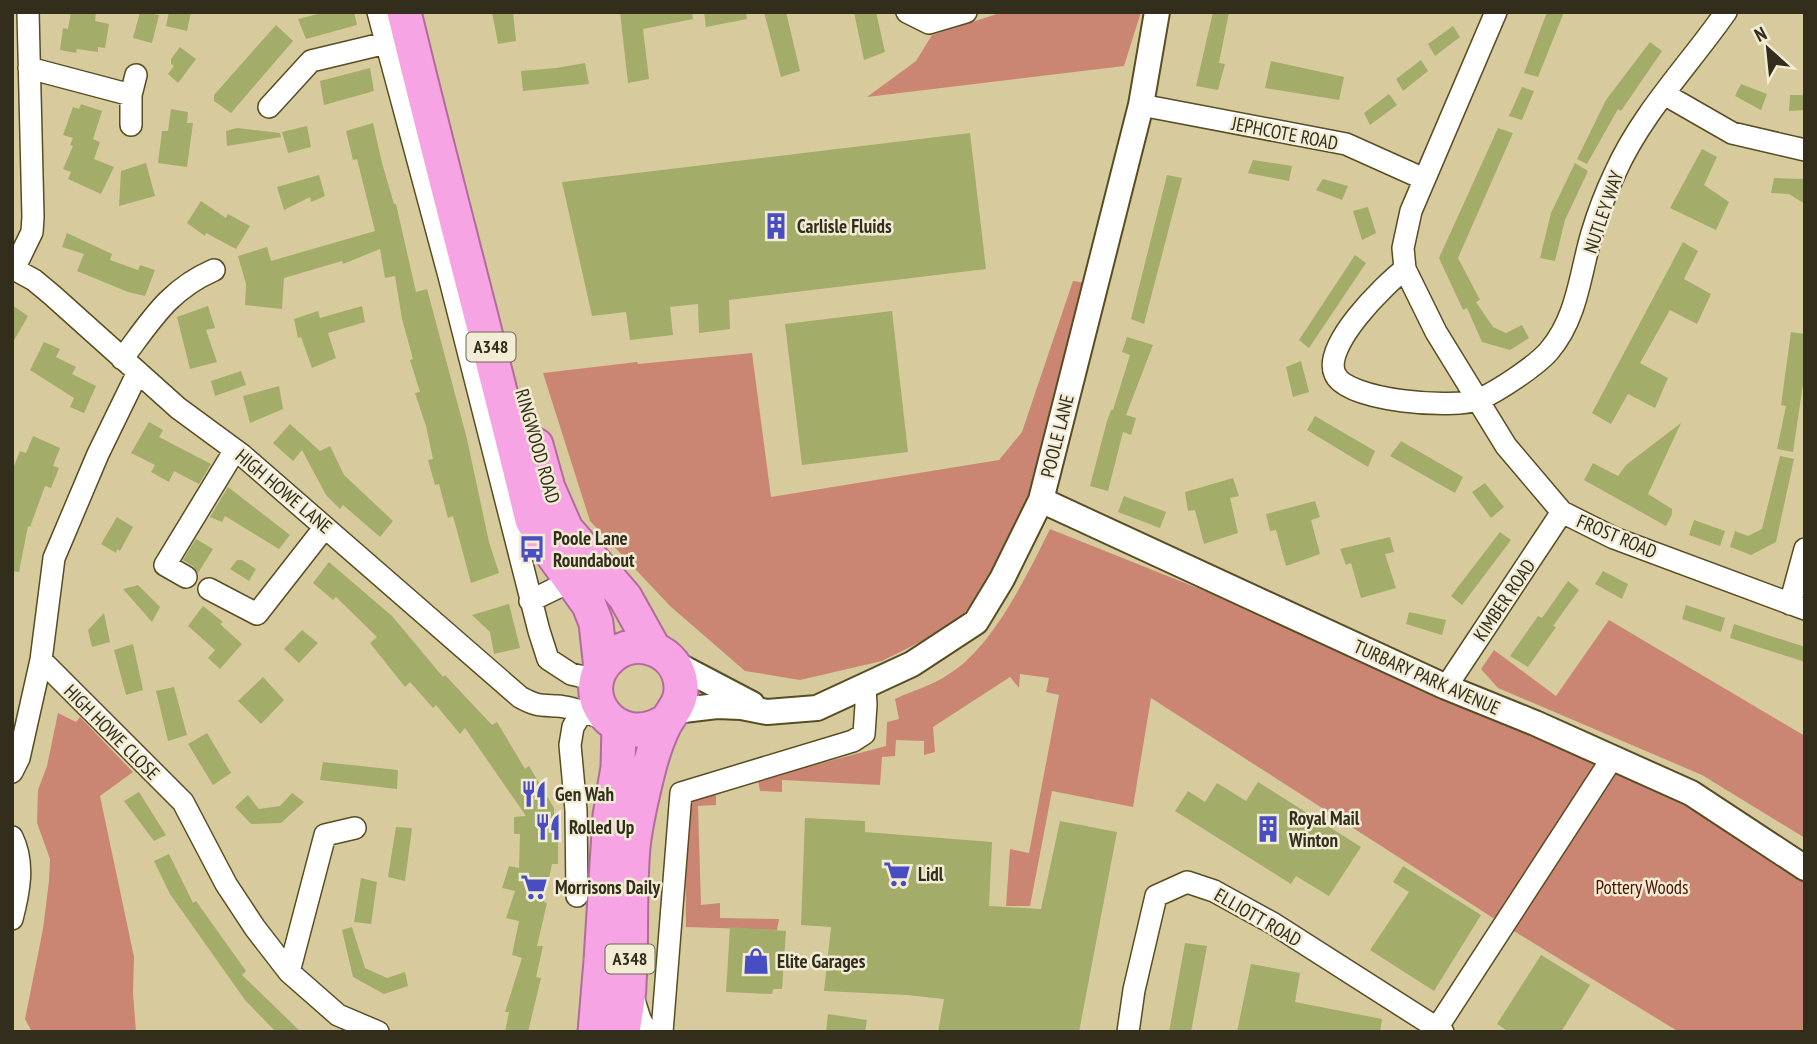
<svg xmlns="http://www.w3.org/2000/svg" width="1817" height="1044" font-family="'PT Sans Narrow',sans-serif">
<rect width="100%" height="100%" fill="#d7cb9d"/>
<path fill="#cb8673" d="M1003,12H1141L1124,66L867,97L916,61L932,35Z
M1073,281L1088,283L1042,460L1027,504L979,594L956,624L882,661L800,680L745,671L670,606L590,521L543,373L637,362L638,364L752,353L771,497L999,460L1022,432Z
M1050,529L1535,723L1613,757L1805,868V1032H1679L1504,925L1151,698L1133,807L1052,791L1030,906H1006L1010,849L1029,853L1059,695L1046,692L1049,678L1020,674L1019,688L1010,677L933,727L935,752L924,755V741L896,740L895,756L882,757L880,785L782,780V792L760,791L758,780L886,746L887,722L899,719L895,699C912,691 933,685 949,674C993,647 1027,575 1050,529Z
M1609,620L1805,736V838L1702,775L1498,688L1481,669L1494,650L1556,696Z
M58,713L76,722L80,717L133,772L100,796L134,957L133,993L136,1032L121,1030L119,1032H32L25,1019L43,929L49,881L50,859L37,823L38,790L47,766Z
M716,791V805L698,806L701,905L720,903V918L779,919L777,930L686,927L685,806L688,799Z"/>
<path fill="#a3ac68" d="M71,12H96L95,21L109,24L105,48L98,47V52L77,49L76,53L60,50L63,28L68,29Z
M140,12L159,15L152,43L133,38Z
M169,12H191L187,31L166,26Z
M326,12H354L357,25L306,39L298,19Z
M492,12H513L516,41L498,44Z
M620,12H692L693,19L643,29L649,79L628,83Z
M704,12H746L747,19L706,27Z
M764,12H786L800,71L781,77Z
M854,12H876L885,52L864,60Z
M1213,12H1229L1219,63L1225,64L1218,90L1196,86Z
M1547,12H1564L1538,77L1524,73Z
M276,25L293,41L231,113L214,101V95Z
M1453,26L1460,37L1435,56L1428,44Z
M1650,42L1662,51L1621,111L1618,109L1587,164L1577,159L1606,100Z
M180,47L196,59L178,83L168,74L174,66L171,64V59Z
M1421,60L1428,71L1403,91L1396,79Z
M1271,61L1344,77L1339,100L1265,88Z
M585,63L589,84L523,91L521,71L556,68Z
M370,68L374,91L324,105L320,81Z
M1741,84L1767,94L1761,110L1735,96Z
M1522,87L1534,91L1522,120L1509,116Z
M1389,94L1397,105L1370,125L1364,113Z
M1790,95H1805V110L1789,111Z
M81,104L102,111L93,139L100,142L94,159L114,167L101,194L68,179L71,172L63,169L73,146L70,145L73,138L63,135L73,107L79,109Z
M171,109L188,112L187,123H193L187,167L158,163L162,131H168Z
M373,123L382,163L394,204H396L416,292L427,289L467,439L489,542L499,573L471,583L453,516L448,518L439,484L435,485L428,460L433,459L426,426L415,393L420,392L410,360L413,359L402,319L395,276L385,278L380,249L343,264L342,261L284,278L282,309L245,305L246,284L238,256L267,247L271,261L375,231L357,159L353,160L346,131Z
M307,126L311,147L288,153L282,132Z
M237,128L280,133L281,137L227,146L226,131Z
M1498,128L1513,133L1458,258L1480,300L1476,302L1493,327L1506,333L1522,325L1529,338L1510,350L1482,342L1467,308L1463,310L1439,258Z
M970,133L986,269L729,300L730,329L699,333L698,304L670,307L673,335L630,340L626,312L592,316L562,182Z
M1702,149L1717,157L1704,185L1729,202L1716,230L1670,208Z
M1253,160L1292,166L1289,181L1248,173Z
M146,163L155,196L119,206L121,171Z
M1575,163L1588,171L1565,220L1555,261L1540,258L1551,213Z
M319,175L325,196L311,202L310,197L284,210L277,187Z
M1167,175L1182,178L1144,324L1131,319Z
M1774,178L1805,179V204L1789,194L1771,193Z
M1323,179L1348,186L1342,200L1316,190Z
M201,201L226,218L228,214L250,226L236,249L206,233L205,236L187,223Z
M1368,207L1376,233L1362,240L1353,211Z
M67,233L112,254L110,260L138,270L140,265L155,270L145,296L128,292L77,271L84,254L62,247Z
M1683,242L1698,251L1684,279L1711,294L1697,324L1670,310L1640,363L1668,378L1655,408L1628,394L1611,424L1592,413Z
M1355,255L1366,263L1309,348L1299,340Z
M12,305L28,316L12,344Z
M208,306L215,328L206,330L217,362L190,369L177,317Z
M362,306L365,322L328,333L336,358L312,368L301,337L298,338L294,319L318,311L320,318Z
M892,311L908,452L802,465L785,324Z
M1791,332L1805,334V370L1793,452L1777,449L1786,406L1781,405Z
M1127,337L1153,345L1126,415L1136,418L1131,435L1123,432L1108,491L1090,486L1107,421L1111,410H1113L1130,355L1122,352Z
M44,342L60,349L56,357L76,367L72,374L96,386L84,413L70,407L74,398L30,370Z
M1301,361L1309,392L1293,397L1286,367Z
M241,371L246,385L215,396L211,381Z
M279,386L283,409L250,423L243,396Z
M1315,416L1375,451L1368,467L1307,430Z
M149,422L163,430L159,437L211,464L199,484L174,471L169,482L151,472L155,465L131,453Z
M1681,423L1648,494L1672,509V514L1666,526L1584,480L1593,463L1618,476L1626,465Z
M290,424L320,451L330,446L344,475L393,521L380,537L343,505L340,509L326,495L302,450L293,461L273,443Z
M33,436L60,448L53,466L59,468L51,488L45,486L30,527L28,526L19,572L12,571V471L20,451L26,453Z
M1401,441L1463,477L1455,493L1390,456Z
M1780,456L1794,459L1776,542L1751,555L1730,547L1735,531L1748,536L1762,529Z
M1233,478L1239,496L1230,498L1238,533L1204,544L1195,510L1188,511L1185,492Z
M1485,483L1504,507L1491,518L1472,492Z
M228,487L290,535L279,549L225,516L222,522L210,517Z
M1124,496L1166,512L1160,528L1118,512Z
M1315,501L1320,517L1311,520L1320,554L1286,566L1276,530L1270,531L1266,514Z
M117,517L133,527L120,551L117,549L116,553L101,544Z
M1694,520L1725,531L1720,546L1689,535Z
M1500,532L1511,540L1462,605L1451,596Z
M1390,537L1394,552L1385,554L1396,588L1361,598L1351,563L1346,565L1340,549Z
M196,539L213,549L198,573L193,566L183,560Z
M237,560H242L256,569L249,581L230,569Z
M329,562L392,616L443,677L445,675L492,725L497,722L525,769L529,766L554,808V840L558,839V864H552L544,902L547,903L537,946H543L536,977L541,978L528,1032H505L509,1012H505L522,958L512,955L519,921L506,918L515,891L502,888L509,866L519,868L520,834H514V817L526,816L465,728L460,734L436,705L433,708L410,682L405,687L370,643L377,637L336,597L333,600L313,583Z
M1603,571L1628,584L1622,599L1595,584Z
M1568,581L1579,590L1553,626L1556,627L1528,667L1510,656L1538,616L1542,618Z
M138,585L160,607L152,622L123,589Z
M509,604L520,648L494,654L490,632L472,615Z
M1686,605L1725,618L1721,632L1682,619Z
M203,606L223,622L220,624L242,644L220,669L208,658L215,650L188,626Z
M1409,612L1446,620L1442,635L1406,624Z
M104,613L110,642L92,647L88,630Z
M1734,624L1805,647V662L1730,638Z
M302,630L318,643L299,663L284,649Z
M133,644L143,690L126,695L114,650Z
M263,677L284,700L261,724L238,701Z
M174,687L187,735L168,741L156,691Z
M207,733L231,773L213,785L188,744Z
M323,762L398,770L397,789L320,780Z
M1258,782L1361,847L1329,896L1296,876L1291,884L1175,811L1188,791L1205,802L1217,783L1246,801Z
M139,792L166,835L154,841L124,801Z
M292,793L304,802L281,823L251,824L235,807L248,795L259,809L280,806Z
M805,818L865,821V832L992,842L989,906L1041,909L1060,821L1117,832L1079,1032H938L944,999L907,995L824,991L831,927L801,925Z
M396,827L412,828L405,881L388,877Z
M169,854L193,903L196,901L246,971L242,975L301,1032H276L245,1000L170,894L154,861Z
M1403,866L1481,915L1434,991L1370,950L1409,892L1393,882Z
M361,878L377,882L371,924L354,922Z
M352,927L365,968L387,978L405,972L408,986L384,994L353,977L342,930Z
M730,927L786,931L782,989H773L772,994L726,992Z
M1185,943L1207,946L1191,1032H1169Z
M1541,955L1590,985L1561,1032H1509L1497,1024Z
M1251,964L1300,973L1295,1002L1382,1019L1380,1032H1237Z
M828,1014L867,1020L865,1032H826Z"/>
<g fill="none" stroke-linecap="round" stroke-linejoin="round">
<defs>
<path id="minor" d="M378,12L449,276L539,631L548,659L571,674L593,679
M907,12L929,23L966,12
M1496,12L1411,211L1403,248L1405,269L1436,332L1506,446L1562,512L1614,538L1805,609
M29,68L131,95L136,75
M1664,94L1732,133L1805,150
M131,95V125
M1141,105L1346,144L1424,179
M269,107L311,61L386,43
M12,268L34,280L52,295L178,408L242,455L520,697C536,706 540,705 557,706C575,707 594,716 611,721
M14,269L32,232L33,217L28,12
M1405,269C1384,285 1322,346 1335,374C1346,401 1455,410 1480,399C1498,391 1536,366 1549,351C1578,317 1580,273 1592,233C1598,213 1606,192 1615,173C1641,114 1689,65 1726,12
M122,359C151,321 168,290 214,270
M138,372L98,454L54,558L41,660L183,802L226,884L255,928L289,972L338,1015L378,1032
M186,577L165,565L235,450
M209,589L257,614L325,527
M530,601L573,580
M1790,604L1805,549
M1446,687L1562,512
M12,772L19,758L41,660
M12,837C25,863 19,892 12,919
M577,896L576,810L570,745L573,727L582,712
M289,972L325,835L355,828
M632,994L640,1019L647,1032
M1437,1028L1613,757
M662,1032L681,793L853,741L864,734L866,705L865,687
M1128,1032L1134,990L1156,896L1187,882L1214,891L1274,924L1443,1032"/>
<path id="tertiary" d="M1041,500L1446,687L1535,723L1691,793L1805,868
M672,662L752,704
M675,711L717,706L741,707L767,712L817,708L912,664L976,622L1002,579L1041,500L1141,105L1157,12"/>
<path id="trunk" d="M404,12C445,182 491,350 532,520L545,544L589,605L596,623L601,669
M536,445L548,488L566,529L625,597L654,649
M595,1032L601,961L610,816L618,767L619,726
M623,1032C625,1016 629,1000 629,984C632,939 629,893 633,847C636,819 643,791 650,764C654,750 658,737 665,724C672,711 682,703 681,686C679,651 637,634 611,657C571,692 616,753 666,721"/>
</defs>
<use href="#minor" stroke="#584d23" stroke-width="24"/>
<use href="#tertiary" stroke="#584d23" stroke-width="28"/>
<use href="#trunk" stroke="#b06c9a" stroke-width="37"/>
<use href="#minor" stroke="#fff" stroke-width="21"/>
<use href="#tertiary" stroke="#fff" stroke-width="24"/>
<use href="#trunk" stroke="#f6a4e4" stroke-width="33"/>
</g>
<defs>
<symbol id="building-bare" viewBox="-9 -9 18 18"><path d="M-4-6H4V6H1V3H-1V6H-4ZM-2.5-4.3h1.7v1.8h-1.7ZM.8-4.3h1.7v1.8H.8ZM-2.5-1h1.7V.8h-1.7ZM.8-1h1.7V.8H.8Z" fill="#484dc2" stroke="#f2ecd5" stroke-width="2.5" paint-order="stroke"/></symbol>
<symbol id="bus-bare" viewBox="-9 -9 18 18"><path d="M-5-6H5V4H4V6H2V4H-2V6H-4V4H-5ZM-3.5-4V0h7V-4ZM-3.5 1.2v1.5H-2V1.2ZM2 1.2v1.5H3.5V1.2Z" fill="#484dc2" stroke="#f2ecd5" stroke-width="2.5" paint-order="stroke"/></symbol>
<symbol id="restaurant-bare" viewBox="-9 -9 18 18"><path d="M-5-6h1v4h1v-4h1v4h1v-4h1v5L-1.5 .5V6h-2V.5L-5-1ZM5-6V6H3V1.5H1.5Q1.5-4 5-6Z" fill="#484dc2" stroke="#f2ecd5" stroke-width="2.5" paint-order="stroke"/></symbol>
<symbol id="supermarket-bare" viewBox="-9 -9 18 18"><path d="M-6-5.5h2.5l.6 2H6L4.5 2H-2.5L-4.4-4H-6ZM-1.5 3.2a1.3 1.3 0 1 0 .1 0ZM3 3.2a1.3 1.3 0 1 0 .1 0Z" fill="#484dc2" stroke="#f2ecd5" stroke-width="2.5" paint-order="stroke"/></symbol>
<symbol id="shop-bare" viewBox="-9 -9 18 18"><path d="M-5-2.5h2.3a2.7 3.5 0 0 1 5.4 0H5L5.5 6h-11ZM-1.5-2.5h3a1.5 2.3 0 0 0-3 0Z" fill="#484dc2" stroke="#f2ecd5" stroke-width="2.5" paint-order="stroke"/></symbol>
</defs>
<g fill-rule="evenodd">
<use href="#building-bare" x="757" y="207" width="38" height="38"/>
<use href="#bus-bare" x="513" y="530" width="38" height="38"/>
<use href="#restaurant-bare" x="515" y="775" width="38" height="38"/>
<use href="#restaurant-bare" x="529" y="808" width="38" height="38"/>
<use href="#building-bare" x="1249" y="810" width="38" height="38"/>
<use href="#supermarket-bare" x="878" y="855" width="38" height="38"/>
<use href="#supermarket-bare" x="515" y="868" width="38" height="38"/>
<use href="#shop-bare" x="737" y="942" width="38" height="38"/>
</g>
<g text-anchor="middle" stroke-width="5" stroke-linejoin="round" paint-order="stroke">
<g fill="#f2ecd5" stroke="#6c6753" stroke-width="2">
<rect x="466.5" y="332.5" width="49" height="29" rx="5"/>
<rect x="605.5" y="944.5" width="49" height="29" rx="5"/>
</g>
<g font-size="18" font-weight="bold" fill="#322e1b">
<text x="491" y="353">A348</text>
<text x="630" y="965">A348</text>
</g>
<g font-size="19" fill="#322e1b" stroke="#f2ecd5">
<text transform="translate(1285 133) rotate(11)" y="7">JEPHCOTE ROAD</text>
<text transform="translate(1603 212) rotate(-71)" y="7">NUTLEY WAY</text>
<text transform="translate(1057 436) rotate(-76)" y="7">POOLE LANE</text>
<text transform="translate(538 446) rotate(74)" y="7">RINGWOOD ROAD</text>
<text transform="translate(284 491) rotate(40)" y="7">HIGH HOWE LANE</text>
<text transform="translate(1617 536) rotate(23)" y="7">FROST ROAD</text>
<text transform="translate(1504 600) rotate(-56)" y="7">KIMBER ROAD</text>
<text transform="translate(1427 677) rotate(24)" y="7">TURBARY PARK AVENUE</text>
<text transform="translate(112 732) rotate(45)" y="7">HIGH HOWE CLOSE</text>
<text transform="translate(1258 917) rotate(30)" y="7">ELLIOTT ROAD</text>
</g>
<g font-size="19" font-weight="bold" fill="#322e1b" stroke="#f2ecd5" text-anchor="start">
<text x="797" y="233">Carlisle Fluids</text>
<text x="553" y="545">Poole Lane<tspan x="553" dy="22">Roundabout</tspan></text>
<text x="555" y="801">Gen Wah</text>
<text x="1289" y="825">Royal Mail<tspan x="1289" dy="22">Winton</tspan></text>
<text x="569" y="834">Rolled Up</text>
<text x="918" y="881">Lidl</text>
<text x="555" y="894">Morrisons Daily</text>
<text x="777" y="968">Elite Garages</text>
</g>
<g font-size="19" fill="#4e0e00" stroke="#f2ecd5">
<text x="1642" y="894">Pottery Woods</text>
</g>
</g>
<rect width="1817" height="1044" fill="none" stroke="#322e1b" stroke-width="28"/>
<g transform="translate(1768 49) rotate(333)" stroke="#f2ecd5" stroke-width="5" paint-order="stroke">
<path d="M0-5L12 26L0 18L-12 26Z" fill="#322e1b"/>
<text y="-10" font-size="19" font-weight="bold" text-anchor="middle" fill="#322e1b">N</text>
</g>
</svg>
